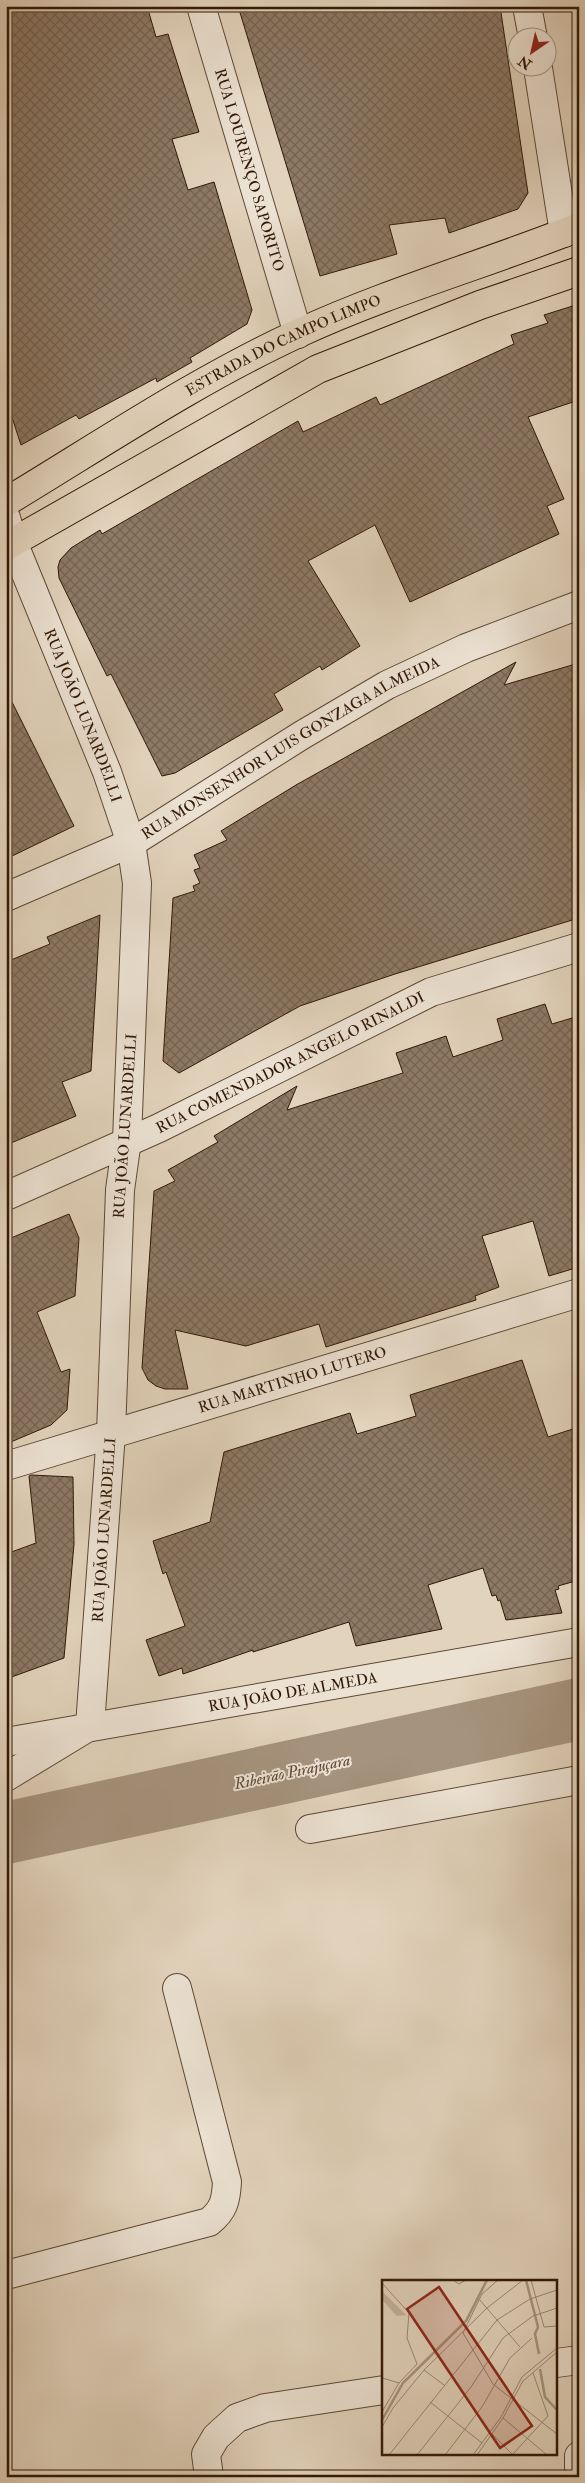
<svg xmlns="http://www.w3.org/2000/svg" width="585" height="2483" font-family="'IM FELL Double Pica',serif">
<defs>
<pattern id="building-cross-hatch" width="8" height="8" patternUnits="userSpaceOnUse" patternTransform="scale(1.25)"><rect width="8" height="8" fill="#8d7965"/><path d="M0 0l8 8M0 8l8-8" fill="none" stroke="#746251"/></pattern>
</defs>
<rect width="100%" height="100%" fill="#e2d3bc"/>
<filter id="stains"><feTurbulence type="fractalNoise" baseFrequency=".004" numOctaves="4"/><feColorMatrix values="0 0 0 0 .2 0 0 0 0 .09 0 0 0 0 .02 0 0 0 .5 -.17"/></filter>
<radialGradient id="worn" r=".72"><stop offset=".6" stop-color="#630" stop-opacity="0"/><stop offset="1" stop-color="#630" stop-opacity=".3"/></radialGradient>
<g fill="none" stroke-linecap="round" stroke-linejoin="round">
<path stroke="#a6937e" stroke-width="62" d="M6,1833L579,1709"/>
</g>
<path fill="url(#building-cross-hatch)" stroke="#311806" d="M6,6H147L156,37L168,34L199,132L172,139L188,190L214,182L252,310L247,324L190,358L192,362L157,382L156,378L79,419L76,415L21,445L6,399Z
M238,6H500L528,193L518,209L449,233L445,218L389,225L397,254L320,276Z
M579,304V400L528,417L564,499L547,506L559,534L410,602L375,525L308,561L360,646L322,670L320,666L274,694L283,710L175,773L162,776L111,674L107,676L59,578L58,567L60,560L71,548L100,530L102,534L298,421L303,432L376,397L380,405L514,344L511,335L548,323L544,315Z
M516,662L504,685L579,663V918L395,974L300,1006L179,1073L163,1061L173,898L195,891L193,886L200,883L194,870L200,868L194,855L227,840L221,831L296,785Z
M6,690L74,826L6,859Z
M100,915L91,1071L62,1082L76,1116L6,1145V962L50,944L47,937Z
M545,1004L552,1024L579,1016V1267L549,1276L533,1221L482,1236L499,1287L475,1296L476,1300L326,1347L319,1324L246,1346L175,1330L188,1389H165L156,1386L148,1380L142,1368L154,1191L175,1181L168,1170L218,1142L214,1136L297,1086L287,1110L403,1073L396,1053L446,1036L453,1057L503,1040L497,1019Z
M69,1214L79,1238L75,1296L37,1312L61,1372L70,1369L67,1410L51,1425L6,1444V1240Z
M522,1360L548,1437L579,1427V1580L558,1586L559,1589L555,1590L562,1613L506,1620L500,1600L498,1601L496,1595L492,1596L483,1568L428,1585L442,1629L356,1646L349,1622L253,1652V1650L183,1674L182,1668L159,1676L146,1640L185,1626L166,1572L163,1574L153,1541L210,1522L224,1452L350,1413L357,1434L387,1425L416,1416L410,1395Z
M31,1475L73,1477L74,1544L64,1658L6,1679V1554L36,1543L29,1476Z"/>
<g fill="none" stroke-linecap="round" stroke-linejoin="round">
<defs>
<g id="minor">
<path id="s1" d="M201,6L298,334"/>
<path d="M527,6L533,38"/>
<path d="M538,68L564,233"/>
<path id="s2" d="M6,518L13,542L107,772L131,843L137,883L127,1140L120,1190L111,1433L90,1726L6,1777"/>
<path id="s3" d="M6,897L131,843L302,735L387,685L466,648L579,605"/>
<path id="s4" d="M6,1196L159,1128L431,992L579,947"/>
<path id="s5" d="M6,1466L579,1293"/>
<path id="s6" d="M6,1742L579,1642"/>
<path d="M310,1829L579,1780"/>
<path d="M6,2275L209,2222C224,2210 226,2200 227,2182L177,1988"/>
<path d="M556,2363L579,2360"/>
<path d="M579,2456V2467"/>
<path d="M209,2477L206,2454L216,2437L237,2418L265,2408L384,2390"/>
</g>
<g id="major">
<path id="s7" d="M6,502C102,444 197,380 299,333C390,291 486,264 579,227"/>
<path d="M6,546L318,369L480,305L579,271"/>
</g>
</defs>
<use href="#minor" stroke="#5d4734" stroke-width="30"/>
<use href="#major" stroke="#311806" stroke-width="30"/>
<use href="#minor" stroke="#ece2d3" stroke-width="28"/>
<use href="#major" stroke="#e2d3bc" stroke-width="28"/>
</g>
<g text-anchor="middle" stroke-width="4" stroke-linejoin="round" paint-order="stroke">
<g font-size="15" fill="#311806" stroke="#ece2d3">
<text dy="5" stroke="none"><textPath href="#s1" startOffset="171">RUA LOURENÇO SAPORITO</textPath></text>
<text dy="5" stroke="none"><textPath href="#s7" startOffset="319">ESTRADA DO CAMPO LIMPO</textPath></text>
<text dy="5" stroke="none"><textPath href="#s2" startOffset="212">RUA JOÃO LUNARDELLI</textPath></text>
<text dy="5" stroke="none"><textPath href="#s3" startOffset="322">RUA MONSENHOR LUIS GONZAGA ALMEIDA</textPath></text>
<text dy="5" stroke="none"><textPath href="#s4" startOffset="314">RUA COMENDADOR ANGELO RINALDI</textPath></text>
<text transform="translate(125 1126) rotate(-86)" y="5">RUA JOÃO LUNARDELLI</text>
<text dy="5" stroke="none"><textPath href="#s5" startOffset="299">RUA MARTINHO LUTERO</textPath></text>
<text transform="translate(104 1530) rotate(-86)" y="5">RUA JOÃO LUNARDELLI</text>
<text dy="5" stroke="none"><textPath href="#s6" startOffset="291">RUA JOÃO DE ALMEDA</textPath></text>
</g>
<g font-size="16" font-style="italic" fill="#604936" stroke="#ece2d3">
<text transform="translate(292 1771) rotate(-12)" y="6">Ribeirão Pirajuçara</text>
</g>
</g>
<g transform="translate(382 2280)">
<rect width="175" height="175" fill="#e2d3bc"/>
<path d="M0,11L24,35L15,36L0,20Z" fill="#c4b39d"/>
<path fill="none" stroke="#a6937e" stroke-width="2.5" d="M144,0L156,47L153,54L157,74M158,89L163,117L175,130M0,140L21,103L84,41L105,0"/>
<path fill="none" stroke="#9b8873" stroke-width="1" d="M71,0L77,4L84,0M116,0L100,14L81,53L111,104L175,154M149,0L162,47L175,46M0,3L27,33L25,58L35,84L17,103L0,132M97,19L138,67M42,90L62,105M0,98L17,103M48,122L100,163M121,138L165,175M0,147L11,128L42,90L105,28L141,0M110,154L130,174M7,175L115,40L148,19L175,10M35,175L89,107L121,58L151,36L175,28M63,175L100,127L128,78L150,58M91,175L119,137L140,97L175,68M95,175L121,138L141,101L175,72M130,175L166,136L151,93"/>
<path fill="#8f2418" fill-opacity="0.15" stroke="#8f2418" stroke-width="2.5" d="M57,7L150,146L118,168L25,29Z"/>
<rect width="175" height="175" fill="none" stroke="#311806" stroke-width="2.5"/>
</g>
<rect width="585" height="2483" fill="none" stroke="#e2d3bc" stroke-width="25"/>
<rect x="8" y="8" width="570" height="2468" fill="none" stroke="#311806" stroke-width="2.5"/>
<rect x="12" y="12" width="560" height="2458" fill="none" stroke="#311806"/>
<g transform="translate(532 52) rotate(214)"><circle r="24" fill="#ece2d3" stroke="#a19181"/>
<path d="M0-4L9 19L0 12L-9 19Z" fill="#8f2418"/>
<text y="-8" font-size="14" font-weight="bold" text-anchor="middle" fill="#311806">N</text>
</g>
<rect width="100%" height="100%" filter="url(#stains)"/>
<rect width="100%" height="100%" fill="url(#worn)"/>
</svg>
